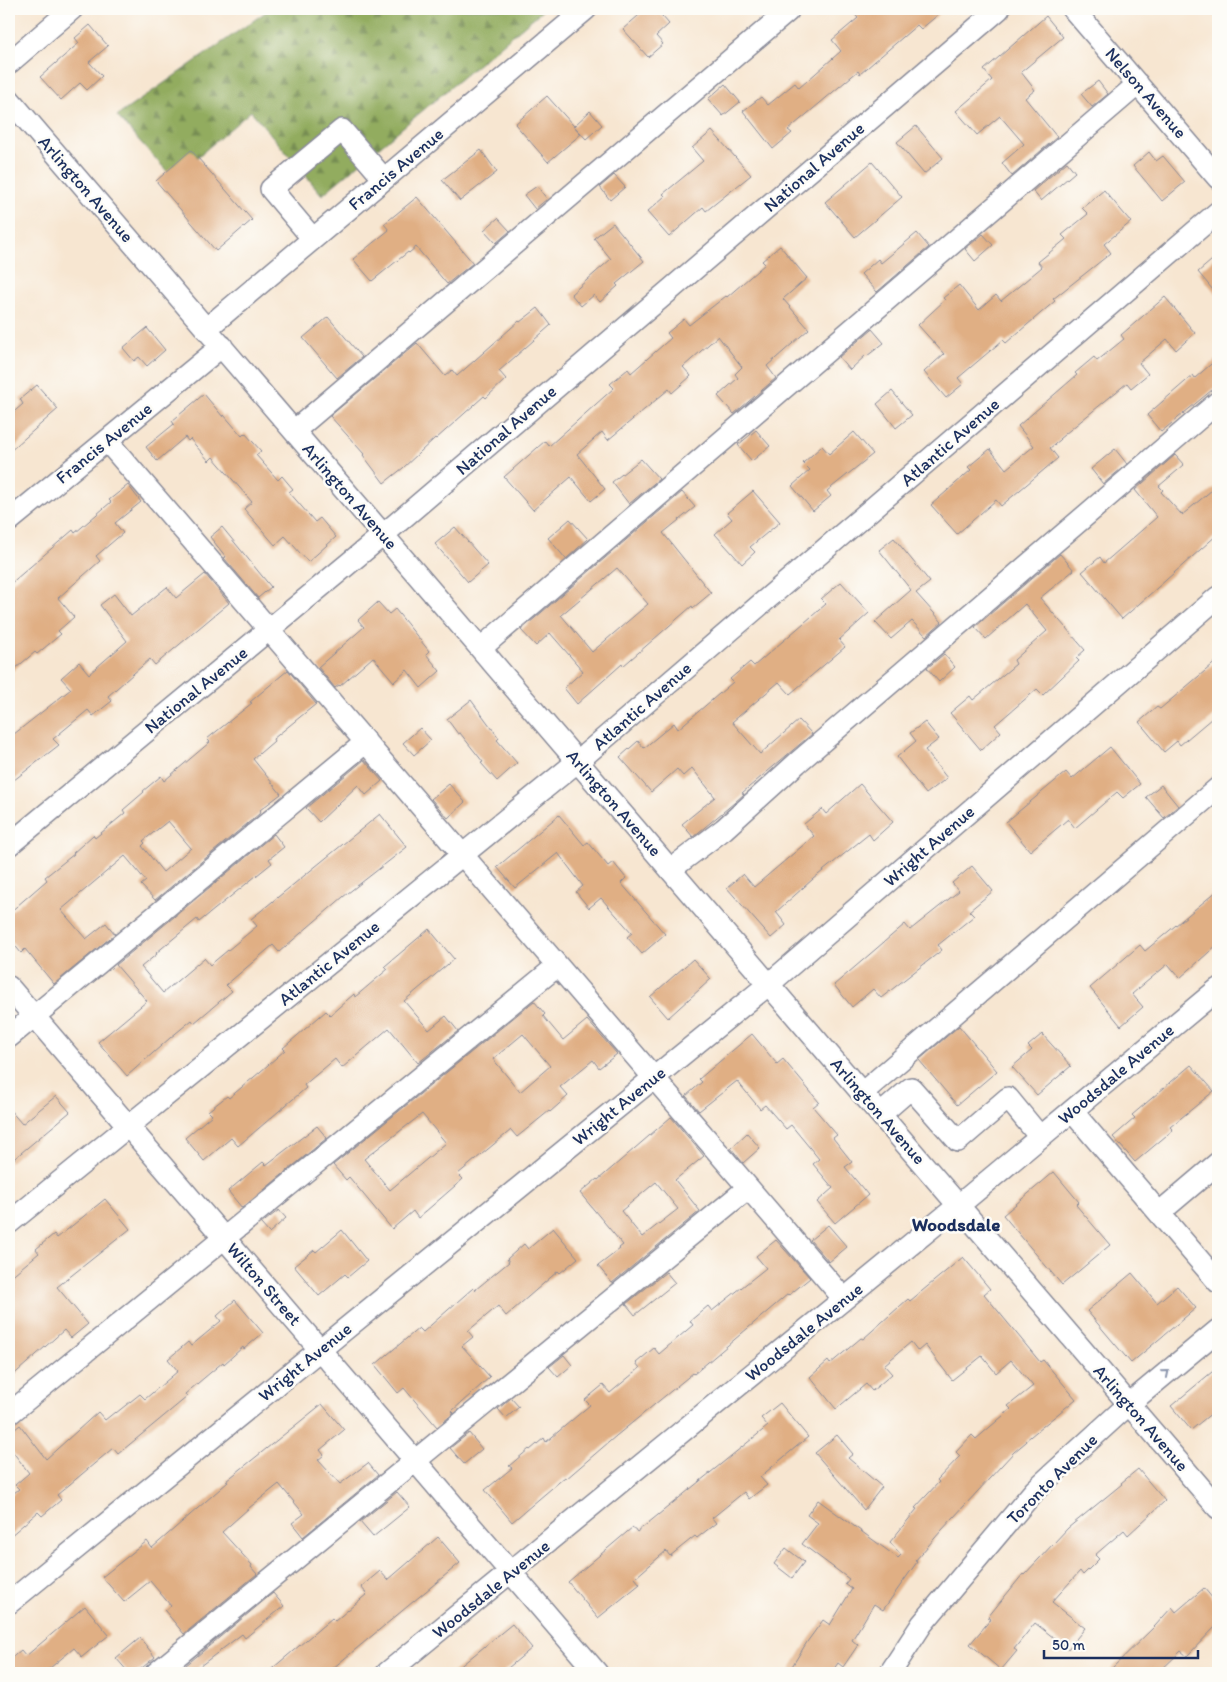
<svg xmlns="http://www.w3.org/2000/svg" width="1227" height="1682" font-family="Itim,sans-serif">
<defs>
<pattern id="forest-firs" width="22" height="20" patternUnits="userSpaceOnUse" patternTransform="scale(1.25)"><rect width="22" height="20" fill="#92ac5f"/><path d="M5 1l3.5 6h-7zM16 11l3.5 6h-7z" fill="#768c52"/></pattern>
</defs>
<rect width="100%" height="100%" fill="#fdfcf7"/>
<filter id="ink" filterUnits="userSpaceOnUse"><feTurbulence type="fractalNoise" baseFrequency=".02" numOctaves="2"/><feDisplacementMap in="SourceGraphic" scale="10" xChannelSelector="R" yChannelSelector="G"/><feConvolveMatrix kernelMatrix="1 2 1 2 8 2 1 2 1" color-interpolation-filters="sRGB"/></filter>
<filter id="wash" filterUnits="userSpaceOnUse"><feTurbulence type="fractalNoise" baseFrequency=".0096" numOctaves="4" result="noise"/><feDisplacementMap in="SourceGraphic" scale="20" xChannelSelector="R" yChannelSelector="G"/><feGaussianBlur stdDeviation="1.12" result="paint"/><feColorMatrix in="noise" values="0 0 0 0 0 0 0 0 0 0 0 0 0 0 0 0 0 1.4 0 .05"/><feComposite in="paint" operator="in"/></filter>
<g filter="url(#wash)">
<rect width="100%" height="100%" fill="#f7e6d1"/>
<path fill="url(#forest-firs)" stroke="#566e5e" d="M270,9H544L322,195L251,111L173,178L117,116Z"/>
<g id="blocks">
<path fill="#e0af84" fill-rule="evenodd" d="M646,9H656L669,24L656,36L663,44L648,57L623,29Z
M850,9H945L921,29L917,25L860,74L858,71L788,130L792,133L773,149L743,111L761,97L768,105L795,83L799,88L841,51L832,40L858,18Z
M1046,16L1063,37L1021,72L1035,90L1025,98L1057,137L1012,176L1002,163L1024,144L1000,116L977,135L956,111L992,80L984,70Z
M90,25L108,46L89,62L102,76L87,90L80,83L61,100L40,77L79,43L75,38Z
M1098,81L1108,94L1092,107L1081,94Z
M725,84L740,102L723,116L708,99Z
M547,96L581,134L548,162L515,124Z
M590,111L602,125L586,139L574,126Z
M916,126L943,158L924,174L897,142Z
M712,131L751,175L706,211L703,207L669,237L647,212L665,196L663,194L703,161L692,148Z
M191,150L252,220L216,251L156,181Z
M481,150L497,172L460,201L442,180Z
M1149,152L1156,161L1163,156L1185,182L1162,201L1133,166Z
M872,162L902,197L855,237L825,202Z
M1067,162L1075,172L1041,201L1033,191Z
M614,175L625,187L610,200L600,187Z
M537,186L547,199L535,209L524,195Z
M1104,190L1131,222L1104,244L1111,253L1053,299L1055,301L1006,343L1003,340L958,378L963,384L946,398L924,372L944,354L918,325L945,300L943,298L959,285L979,310L996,295L1001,301L1042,267L1038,262L1066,239L1062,235L1088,214L1082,208Z
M417,197L473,263L447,284L416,247L409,253L408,252L372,281L353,259L389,230L384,224Z
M498,218L510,231L496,243L484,230Z
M613,223L644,261L616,284L618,286L600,302L594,295L581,306L571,294L611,259L594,238Z
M917,233L929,247L877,292L861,274L878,259L881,263Z
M983,234L993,245L975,261L965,249Z
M780,246L807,278L783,299L809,329L767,366L776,378L734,414L718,396L738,378L735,374L742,367L718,336L683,367L691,376L672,393L669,389L608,440L602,432L577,454L605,489L591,501L571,477L533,510L504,477L545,441L549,446L614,388L610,384L628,369L631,373L671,338L667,333L684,319L689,325L726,296L727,297L765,264L762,261Z
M1218,255V296L1198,272Z
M1165,297L1195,333L1176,350L1167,339L1139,363L1148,374L1131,388L1127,383L1059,439L1060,440L1050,448L1058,458L1001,506L996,500L957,534L931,505L971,470L968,467L990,449L1006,469L1034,446L1018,426L1077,375L1075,373L1094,357L1097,361L1124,339L1121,335Z
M538,308L551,325L499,371L506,379L486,398L484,396L436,439L435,438L403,468L384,483L363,455L364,454L330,416L417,343L445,376L452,370L457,376L519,321L520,322Z
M328,317L362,357L337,378L303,338Z
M147,328L165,350L147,366L139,357L134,361L123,348Z
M872,329L884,343L867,356L866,355L850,370L839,357Z
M1218,358V385L1161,432L1147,415L1193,375L1195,378Z
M37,385L58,409L9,452V416L23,404L20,399Z
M892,391L912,415L896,428L877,404Z
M204,394L223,417L224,415L242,436L245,433L261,451L256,455L278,480L282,476L293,489L289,492L315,522L320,518L336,537L308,562L285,536L275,545L244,509L252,502L213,457L209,461L190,439L188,441L185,437L157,461L146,447L174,424L172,421Z
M756,430L770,446L752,461L738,445Z
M854,432L873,454L827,491L831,496L813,511L792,486L810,470L803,463L822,446L829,454Z
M1115,449L1127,464L1103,484L1091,469Z
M1175,455L1184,465L1159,486L1163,490L1161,492L1182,515L1218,485V534L1122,619L1082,572L1100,557L1104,563L1157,517L1135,490Z
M641,459L659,479L629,504L612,482Z
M128,485L141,502L115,523L123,533L96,556L100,561L58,598L74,617L58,631L61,634L37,654L35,652L9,674V585L73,530L75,533L111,502L109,500Z
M753,491L780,522L750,547L755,552L742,564L715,534L732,519L727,513Z
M682,492L695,507L663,533L711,593L693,608L692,606L623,666L622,664L577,704L564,688L583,671L550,633L536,646L521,630ZM617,568L648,604L592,652L561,615Z
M570,519L588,539L566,559L548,538Z
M222,527L271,587L258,598L224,558L226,557L210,537Z
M455,527L488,565L468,582L435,544Z
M894,538L930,582L916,593L942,622L926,636L912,621L891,639L875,622L911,590L879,550Z
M1060,554L1074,570L1040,598L1085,650L1076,658L1079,661L1043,695L1037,689L995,725L1001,732L981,750L950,713L970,696L973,700L1016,664L1014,660L1047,631L1025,604L986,639L975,627Z
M205,574L229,603L155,665L150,659L108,696L112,701L93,716L88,710L53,739L59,745L9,784V738L71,689L61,678L79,662L89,674L127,641L100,605L114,594L131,616L167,587L176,598Z
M841,582L869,613L839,640L845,647L790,694L779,682L732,722L760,754L799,720L812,734L742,793L744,794L734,803L693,837L682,824L715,797L692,768L683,776L677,769L651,792L620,757L638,741L644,748L674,723L678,729L733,682L730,679L750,662L754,666L826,604L821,599Z
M378,602L389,614L395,609L429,651L426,654L440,671L421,688L407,670L394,682L373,657L340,686L339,685L335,688L318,667L364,627L358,620Z
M944,654L955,667L939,682L927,668Z
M1218,660V713L1180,745L1177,741L1164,752L1139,722L1157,707L1160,709Z
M288,670L316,704L273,739L274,741L253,759L281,794L260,810L261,811L259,814L155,900L141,885L146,881L125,856L61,910L86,939L106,923L115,934L54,984L25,949L21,953L9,938V913L47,880L45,877L74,854L73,853L93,835L95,838L125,813L123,810L144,792L143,791L161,776L164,781L210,742L207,739L252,703L250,702ZM168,821L191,848L163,872L142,846L145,843L143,841Z
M471,700L499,738L497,740L517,763L497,781L481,763L483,762L460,733L458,734L447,719Z
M925,722L939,739L925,750L947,778L926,794L897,757L916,741L910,733Z
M420,728L431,740L414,755L403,743Z
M1110,747L1140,784L1123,798L1117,792L1075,828L1068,819L1030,851L1006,822L1066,772L1072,779Z
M364,760L382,781L366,795L358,785L319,822L306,808Z
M449,784L465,802L448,818L431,799Z
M860,784L893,822L873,840L869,834L813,879L776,912L786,925L771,938L727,888L743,874L754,887L814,836L804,824L822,809L826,814Z
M1161,785L1178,806L1164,818L1146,797Z
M380,814L407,847L343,897L279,952L273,945L226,985L232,991L194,1023L192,1020L170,1038L127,1076L98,1042L147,1001L116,965L274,834L284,847L269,859L272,863L199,922L197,919L156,953L157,954L141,967L163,993L204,958L210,965L257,926L251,919Z
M559,815L584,845L588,842L608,866L613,862L626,878L621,883L665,934L642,954L627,937L632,933L601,898L589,908L576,892L583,886L558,853L515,888L497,867Z
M972,866L993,891L969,911L974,916L938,945L942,950L881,998L873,989L852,1007L834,985L905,924L910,930L959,891L952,883Z
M1218,890V944L1180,978L1168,964L1132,994L1143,1007L1121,1026L1090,988L1140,945L1145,951Z
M429,929L454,959L404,1001L429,1030L446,1016L458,1031L418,1063L389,1028L342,1068L335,1059L304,1085L306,1088L238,1146L231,1138L204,1161L185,1138L212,1115L208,1111L227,1096L229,1098L260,1072L285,1050L283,1048L326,1011L330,1015L354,994L355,997L388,969L385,966Z
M693,959L711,979L668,1018L650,997Z
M534,1001L545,1014L543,1016L563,1040L587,1020L617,1054L599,1068L593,1060L560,1087L568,1096L550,1112L549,1111L517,1137L511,1130L458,1174L463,1179L418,1218L413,1211L392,1229L349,1177L346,1180L333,1165ZM523,1034L550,1066L520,1092L493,1059ZM422,1114L446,1143L390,1190L364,1159Z
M959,1026L997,1071L957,1105L919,1060Z
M752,1034L777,1064L783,1059L819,1102L813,1107L837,1135L833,1138L852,1162L845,1167L868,1195L835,1223L817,1202L833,1188L813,1164L819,1159L791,1125L786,1129L765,1105L760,1109L737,1081L699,1111L686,1096L702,1082L699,1079Z
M1042,1034L1071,1066L1037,1095L1012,1067L1032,1050L1028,1046Z
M1191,1065L1214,1091L1170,1127L1173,1130L1135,1162L1113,1137L1135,1118L1132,1115Z
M56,1096L70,1112L9,1163V1109L22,1124Z
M671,1117L704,1156L675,1180L700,1211L612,1283L598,1266L620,1249L619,1248L623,1245L580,1193L597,1179L598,1180ZM656,1182L678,1209L642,1237L621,1211Z
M317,1126L327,1138L242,1208L228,1191L263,1162L266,1165Z
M747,1133L760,1148L743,1163L731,1148Z
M1054,1172L1079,1202L1076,1205L1110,1245L1062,1285L1003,1215Z
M105,1199L130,1229L57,1287L88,1324L71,1338L64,1330L9,1379V1278L39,1253L36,1249L54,1234L57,1238Z
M279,1210L286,1218L269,1233L261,1224Z
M828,1225L847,1247L829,1262L810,1240Z
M553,1228L578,1258L560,1273L558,1271L506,1316L498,1306L468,1331L473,1337L462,1346L490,1377L452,1411L454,1413L437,1427L404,1388L398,1393L375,1365L419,1328L423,1332L473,1288L475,1290L509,1262L507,1259L524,1244L528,1249Z
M342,1230L367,1261L348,1277L345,1274L319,1296L294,1266L314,1250L316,1252Z
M776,1240L810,1278L789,1295L788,1294L694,1374L693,1373L616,1436L566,1479L565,1477L512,1522L485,1490L512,1468L509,1466L529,1449L530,1450L544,1438L546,1442L590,1405L585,1400L603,1385L610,1393L640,1368L636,1363L654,1348L659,1354L693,1325L690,1321L708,1306L712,1311L766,1268L756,1256Z
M963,1257L990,1289L984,1294L1040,1362L1043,1360L1076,1399L1025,1441L1026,1442L1014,1452L941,1531L915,1561L917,1562L883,1610L874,1604L852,1640L858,1645L843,1667L838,1663L831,1673H800L791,1668L807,1642L823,1620L830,1625L852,1589L845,1584L849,1579L802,1544L818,1523L807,1515L818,1500L898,1558L901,1555L890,1542L917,1509L915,1508L939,1482L937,1480L960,1456L956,1452L972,1435L976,1439L1011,1409L1008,1406L1033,1386L1011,1360L996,1373L982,1356L952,1380L925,1345L918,1351L911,1342L884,1365L892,1374L872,1391L866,1384L836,1409L810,1377L828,1361L830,1364L861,1338L863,1339L908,1299L910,1301Z
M666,1272L675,1283L635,1315L626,1304Z
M1132,1273L1157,1303L1177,1286L1196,1308L1131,1363L1087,1311Z
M235,1300L263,1333L244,1349L243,1347L224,1364L223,1362L185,1394L187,1397L118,1454L113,1448L57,1495L61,1500L42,1516L38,1512L9,1537V1497L19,1489L15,1485L29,1473L9,1447V1434L20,1425L46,1459L98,1412L105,1420L115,1412L116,1413L140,1394L145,1399L178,1371L168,1359L188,1342L191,1346L221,1321L217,1316Z
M564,1355L572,1365L558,1377L549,1367Z
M1218,1367V1408L1191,1430L1171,1406Z
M511,1398L519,1407L506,1418L498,1409Z
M780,1403L808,1437L760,1477L767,1485L749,1499L744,1492L712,1518L716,1523L697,1538L695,1536L670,1556L666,1551L635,1578L640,1584L598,1618L568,1582L633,1527L637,1532L768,1426L761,1418Z
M322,1404L344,1430L320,1450L324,1455L318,1460L340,1484L368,1463L378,1475L303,1537L292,1523L304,1514L279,1484L249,1508L222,1532L252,1565L251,1567L257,1574L184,1634L165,1611L171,1606L150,1581L124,1602L102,1577L147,1541L152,1548L228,1482L226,1481Z
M469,1433L482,1449L464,1464L450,1448Z
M837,1435L853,1454L848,1458L882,1487L864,1510L815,1453Z
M1138,1469L1165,1501L1128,1535L1124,1530L1095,1555L1099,1559L1083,1575L1080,1571L1052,1602L1085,1628L1068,1649L1035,1623L1014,1649L1017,1651L1001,1670L970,1644L991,1619L988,1617L1023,1574L1024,1575L1068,1528L1122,1484L1121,1483Z
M397,1492L410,1507L373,1537L360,1522Z
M438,1537L460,1563L327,1673H267L332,1618L335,1621L367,1594L361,1587L380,1571L388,1580Z
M786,1548L804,1562L792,1578L774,1564Z
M1204,1588L1218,1605V1624L1187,1656L1181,1651L1158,1673H1107L1155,1626L1172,1607L1176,1612Z
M273,1593L284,1606L245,1638L242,1634L191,1673L185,1666Z
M85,1606L109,1635L82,1657L74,1648L44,1673H9V1660L21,1650L26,1656Z
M512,1624L532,1648L502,1673H452Z
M140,1638L155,1657L136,1673H129L116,1658Z"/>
</g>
</g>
<g filter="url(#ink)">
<use href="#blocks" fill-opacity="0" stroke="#898a98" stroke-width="1"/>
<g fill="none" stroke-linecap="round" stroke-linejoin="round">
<defs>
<path id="minor" d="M1073,9L1218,178
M9,63L72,9
M9,99L1218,1508
M313,239L271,189L342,130L384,179
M206,329L586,9
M294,431L788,11
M107,441L844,1299
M9,521L222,346
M481,648L1138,84
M9,845L383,535L999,9
M671,869L724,829L797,763L1218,402
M9,987L597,1673
M9,1037L366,742
M862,1093L1218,788
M1072,1111L1218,1282
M881,1114L911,1088L958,1141L1008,1098L1040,1137
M1159,1213L1218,1163
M9,1223L578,761L1218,212
M9,1414L557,966
M9,1603L769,984L1218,597
M156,1673L748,1188
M387,1673L959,1205L1218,989
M890,1673L922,1624L1035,1490L1129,1404L1218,1330"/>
</defs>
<use href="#minor" stroke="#898a98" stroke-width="24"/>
<use href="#minor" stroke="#fff" stroke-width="21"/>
</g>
<defs><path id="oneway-chevron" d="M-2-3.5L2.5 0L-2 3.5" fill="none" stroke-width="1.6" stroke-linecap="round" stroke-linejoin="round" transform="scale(1.25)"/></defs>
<use stroke="#8d97ae" href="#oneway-chevron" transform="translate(1166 1373) rotate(-40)"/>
</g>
<g text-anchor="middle" stroke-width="5" stroke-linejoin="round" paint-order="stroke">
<g font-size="18" fill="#1b2f5e" stroke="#fdfcf7">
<text transform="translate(1146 93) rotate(49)" y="6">Nelson Avenue</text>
<text transform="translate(814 167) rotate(-41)" y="6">National Avenue</text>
<text transform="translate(396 169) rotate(-40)" y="6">Francis Avenue</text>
<text transform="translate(86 189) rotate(49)" y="6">Arlington Avenue</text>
<text transform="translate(506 430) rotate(-41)" y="6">National Avenue</text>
<text transform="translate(950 442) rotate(-41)" y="6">Atlantic Avenue</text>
<text transform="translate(104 443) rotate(-39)" y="6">Francis Avenue</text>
<text transform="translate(350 496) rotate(49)" y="6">Arlington Avenue</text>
<text transform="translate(196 690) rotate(-39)" y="6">National Avenue</text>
<text transform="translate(642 706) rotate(-41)" y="6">Atlantic Avenue</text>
<text transform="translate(614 803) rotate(49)" y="6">Arlington Avenue</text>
<text transform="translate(929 846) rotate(-41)" y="6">Wright Avenue</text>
<text transform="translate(329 963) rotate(-39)" y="6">Atlantic Avenue</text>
<text transform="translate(1116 1074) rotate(-40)" y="6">Woodsdale Avenue</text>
<text transform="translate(619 1106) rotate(-39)" y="6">Wright Avenue</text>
<text transform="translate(878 1111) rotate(49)" y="6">Arlington Avenue</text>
<text transform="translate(264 1284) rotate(49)" y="6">Wilton Street</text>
<text transform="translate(804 1332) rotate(-39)" y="6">Woodsdale Avenue</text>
<text transform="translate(305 1362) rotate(-39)" y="6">Wright Avenue</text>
<text transform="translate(1141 1418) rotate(49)" y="6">Arlington Avenue</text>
<text transform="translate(1052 1479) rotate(-45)" y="6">Toronto Avenue</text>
<text transform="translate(491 1589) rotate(-39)" y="6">Woodsdale Avenue</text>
</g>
<g font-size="19" font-weight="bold" fill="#1b2f5e" stroke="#fdfcf7">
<text x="956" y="1231">Woodsdale</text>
</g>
</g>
<rect width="1227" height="1682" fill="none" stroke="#fdfcf7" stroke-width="30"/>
<path d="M1044 1650v8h154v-8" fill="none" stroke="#1b2f5e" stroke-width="2.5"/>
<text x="1052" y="1650" font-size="15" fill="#1b2f5e" stroke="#fdfcf7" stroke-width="4" paint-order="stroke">50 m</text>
</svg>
